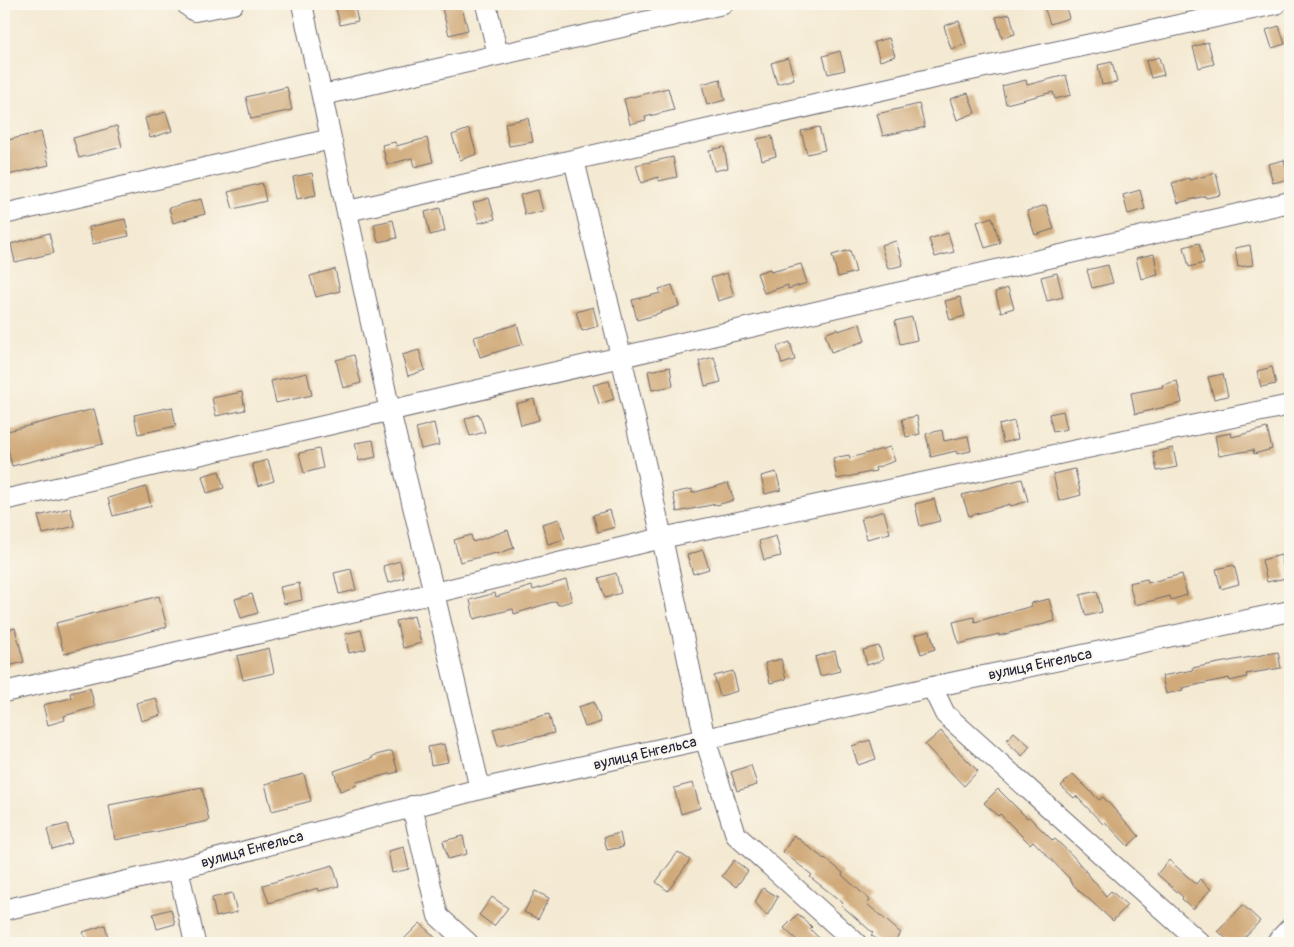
<svg xmlns="http://www.w3.org/2000/svg" width="1294" height="947" font-family="Pangolin,sans-serif">
<rect width="100%" height="100%" fill="#fbf7ec"/>
<filter id="ink" filterUnits="userSpaceOnUse"><feTurbulence type="fractalNoise" baseFrequency=".02" numOctaves="2"/><feDisplacementMap in="SourceGraphic" scale="10" xChannelSelector="R" yChannelSelector="G"/><feConvolveMatrix kernelMatrix="1 2 1 2 8 2 1 2 1" color-interpolation-filters="sRGB"/></filter>
<filter id="wash" filterUnits="userSpaceOnUse"><feTurbulence type="fractalNoise" baseFrequency=".0096" numOctaves="4" result="noise"/><feDisplacementMap in="SourceGraphic" scale="20" xChannelSelector="R" yChannelSelector="G"/><feGaussianBlur stdDeviation="1.12" result="paint"/><feColorMatrix in="noise" values="0 0 0 0 0 0 0 0 0 0 0 0 0 0 0 0 0 1.4 0 .05"/><feComposite in="paint" operator="in"/></filter>
<g filter="url(#wash)">
<rect width="100%" height="100%" fill="#f4ead3"/>
<g id="blocks">
<path fill="#d0aa7a" d="M335,4H354L358,21L340,25Z
M441,4H461L468,30L449,35Z
M1043,4H1065L1069,18L1050,24Z
M1010,14L1015,34L1002,38L996,17Z
M959,21L966,44L951,49L944,26Z
M1279,26L1285,44L1272,48L1266,30Z
M889,38L895,56L880,61L874,42Z
M1208,42L1214,64L1199,68L1193,47Z
M840,51L845,70L828,74L823,56Z
M1159,57L1164,75L1151,78L1146,61Z
M788,58L794,79L777,84L771,63Z
M1112,62L1117,82L1102,85L1098,65Z
M1066,75L1071,95L1055,99L1053,92L1006,104L1002,86L1026,80L1027,85Z
M720,79L725,100L707,105L702,84Z
M287,87L292,110L251,119L246,97Z
M668,88L674,110L645,117L646,120L630,124L624,99Z
M968,93L975,113L957,120L950,99Z
M919,104L925,127L909,131V130L883,136L877,114Z
M166,112L172,131L150,138L145,118Z
M528,118L533,142L509,146L505,123Z
M117,126L122,147L79,158L73,138Z
M819,127L825,150L807,154L801,131Z
M469,129L477,154L460,160L452,135Z
M41,132L49,165L4,176V141Z
M772,136L776,156L762,160L757,139Z
M427,138L433,162L414,167L412,158L387,165L382,145L395,142L396,146Z
M724,147L728,168L714,171L709,150Z
M673,157L677,177L659,181L658,177L641,183L636,165Z
M1284,160L1289,179L1273,183L1268,164Z
M312,173L316,195L297,199L293,177Z
M1216,173L1221,195L1206,198L1205,196L1178,203L1172,183L1189,178L1190,180Z
M262,183L266,201L233,209L228,192Z
M538,190L543,211L525,215L520,195Z
M1140,190L1145,209L1128,214L1123,195Z
M489,198L495,219L479,223L473,203Z
M201,199L205,214L173,223L169,208Z
M1046,205L1054,229L1035,235L1027,211Z
M440,208L445,231L430,235L425,212Z
M992,217L1000,243L985,248L977,222Z
M125,219L129,236L93,244L89,227Z
M393,220L397,238L378,242L374,224Z
M49,233L54,253L15,262L11,244Z
M948,233L954,252L935,257L929,239Z
M896,241L903,265L888,269L881,245Z
M1199,243L1204,263L1189,267L1184,247Z
M1250,245L1253,265L1238,267L1235,248Z
M850,250L856,272L838,277L832,255Z
M1154,254L1158,275L1141,279L1136,258Z
M801,264L807,283L788,289V285L764,293L757,273L770,269L771,272Z
M1108,265L1113,283L1092,288L1087,270Z
M335,269L340,291L316,297L310,276Z
M727,273L734,296L718,301L711,278Z
M1057,273L1063,297L1047,301L1041,277Z
M672,285L679,306L656,314V315L637,320L632,300L661,293L659,289Z
M1008,288L1014,308L1001,312L995,292Z
M960,297L965,316L950,320L945,301Z
M593,307L598,326L582,331L576,312Z
M912,317L917,340L900,344L895,321Z
M517,324L523,344L480,357L474,337L498,331V330Z
M860,324L865,341L831,352L825,334L837,329L838,331Z
M790,342L795,360L782,364L777,347Z
M419,350L425,370L408,376L402,355Z
M354,355L361,383L343,388L336,360Z
M714,357L721,382L705,386L699,361Z
M670,367L673,386L652,390L648,371Z
M1272,367L1276,384L1261,387L1257,371Z
M307,373L312,395L276,403L271,381Z
M1223,374L1228,396L1214,399L1208,377Z
M609,381L614,399L599,404L593,385Z
M1177,381L1182,403L1135,414L1131,393L1163,387L1162,385Z
M242,392L245,410L216,416L212,398Z
M534,399L539,420L521,425L516,404Z
M172,407L176,426L138,434L134,415Z
M94,409L103,444L12,466L4,432Z
M1063,411L1067,429L1053,432L1049,414Z
M479,414L485,432L470,436L465,419Z
M917,416L920,434L906,437L902,419Z
M1014,421L1018,439L1003,443L999,425Z
M434,423L439,445L421,449L416,428Z
M1267,428L1272,449L1254,454L1253,450L1219,456L1215,436L1231,433L1232,437Z
M942,430L944,441L968,436L971,451L957,454L956,451L931,457L926,434Z
M373,440L376,457L359,461L355,443Z
M890,447L895,461L875,468L876,471L837,479L833,458L849,455L850,458Z
M1173,448L1177,467L1157,471L1153,452Z
M319,449L323,468L304,473L299,453Z
M268,460L274,481L258,486L252,464Z
M1075,469L1081,495L1059,501L1053,474Z
M219,471L224,488L207,493L202,476Z
M776,472L781,490L765,494L761,476Z
M1022,479L1028,501L1011,506L1010,504L969,516L962,495Z
M728,483L734,500L717,505L716,504L677,512L673,493L692,489V493Z
M146,487L151,506L113,516L108,498Z
M934,499L940,521L920,526L915,504Z
M70,508L75,526L43,534L38,516Z
M610,510L615,527L598,532L593,515Z
M884,511L890,533L867,539L861,518Z
M559,519L565,539L548,544L542,524Z
M508,530L514,548L497,554L496,553L460,562L454,540L471,535L473,542Z
M776,536L781,556L764,560L759,541Z
M703,550L709,569L693,574L687,555Z
M1281,555L1286,578L1267,582L1262,560Z
M400,561L404,578L388,583L383,566Z
M1234,565L1239,584L1221,589L1216,569Z
M351,569L356,590L339,594L334,573Z
M616,573L621,593L605,598L599,578Z
M1182,574L1187,595L1171,600L1170,596L1135,605L1129,583L1147,579L1148,583Z
M566,580L572,601L558,605L556,601L514,614L513,609L474,619L470,600L495,593L496,597L532,586L533,590Z
M299,583L302,600L284,604L280,587Z
M1097,591L1102,612L1086,616L1080,595Z
M252,594L258,613L241,618L235,599Z
M159,596L167,627L64,654L56,623Z
M1049,599L1055,621L1037,626V625L999,636V634L959,644L953,622L974,617L975,622L1032,606L1031,603Z
M414,616L421,643L403,648L396,621Z
M15,628L24,662L4,667V631Z
M361,630L366,649L349,653L345,634Z
M930,631L935,649L921,654L915,635Z
M879,646L883,660L867,665L863,650Z
M269,648L274,673L243,680L237,656Z
M835,651L840,671L820,676L815,657Z
M1278,652L1281,668L1246,674L1247,677L1230,681L1229,678L1182,688L1183,690L1166,694L1162,676L1193,670L1192,668Z
M781,659L786,679L770,683L765,663Z
M733,671L738,691L720,696L714,676Z
M90,688L95,707L64,716L65,720L48,725L43,705L71,698L70,693Z
M156,698L161,715L141,721L136,703Z
M594,702L601,722L585,727L578,707Z
M549,714L554,733L498,746L493,729Z
M941,731L954,746V747L978,771L964,786L925,745Z
M1014,732L1030,746L1022,756L1006,741Z
M870,740L876,759L858,765L852,746Z
M444,744L448,762L431,765L428,747Z
M392,751L398,772L356,782L357,785L340,791L334,771L373,758L372,756Z
M751,765L757,785L737,791L731,772Z
M304,774L311,801L272,811L265,784Z
M1073,774L1099,800L1103,797L1139,836L1128,846L1105,822L1103,824L1076,796L1074,798L1061,786Z
M693,783L700,808L681,814L674,788Z
M202,787L209,821L115,840L109,805Z
M998,789L1027,818L1029,817L1053,841L1055,839L1073,856L1106,896L1111,891L1127,905L1113,921L1082,893H1081L1069,880L1070,879L1033,841L1030,844L1000,814L998,816L984,803Z
M67,824L72,843L52,849L47,829Z
M620,833L623,847L607,850L604,837Z
M794,835L824,859L825,858L843,873L842,875L870,900L867,904L901,933L892,943H881L871,935L873,933L841,905L843,903L810,877L812,875L783,852Z
M463,836L467,854L448,859L443,841Z
M404,847L409,869L392,873L388,851Z
M678,852L690,860L668,891L656,882Z
M734,860L748,871L736,887L722,876Z
M1169,860L1196,884L1200,879L1211,889L1193,909L1182,899L1183,897L1157,874Z
M333,865L339,886L319,891L318,888L269,903L263,885Z
M763,888L778,897L767,916L755,902Z
M535,891L549,898L538,919L524,912Z
M232,893L237,912L216,917L212,898Z
M492,897L508,908L494,926L479,915Z
M1243,905L1260,921L1239,943H1231L1218,931Z
M171,909L175,924L157,929L153,914Z
M798,914L812,927L810,929L824,943H800L784,928Z
M420,923L441,943H400Z
M105,925L109,941L101,943H87L83,932Z"/>
</g>
</g>
<g filter="url(#ink)">
<use href="#blocks" fill-opacity="0" stroke="#6c6870" stroke-width="1"/>
<g fill="none" stroke-linecap="round" stroke-linejoin="round">
<defs>
<path id="minor" d="M188,4V6L195,11L233,4
M302,4L390,411L434,593L480,789
M486,4L498,55
M323,95L723,4
M574,160L621,356L662,538L705,739L736,835L856,943
M348,211L925,80L1276,4
M4,214L331,139
M4,500L1290,202
M932,687L945,714L1200,943
M4,692L434,593L662,538L1290,405
M412,806L438,916L468,943
M178,869L195,943
M4,910L178,869L480,789L705,739L932,687L1290,611
M1276,943L1290,928"/>
</defs>
<use href="#minor" stroke="#6c6870" stroke-width="22"/>
<use href="#minor" stroke="#fff" stroke-width="20"/>
</g>
</g>
<g text-anchor="middle" stroke-width="4.5" stroke-linejoin="round" paint-order="stroke">
<g font-size="15" fill="#22223b" stroke="#fbf7ec">
<text transform="translate(1040 664) rotate(-12)" y="5">вулиця Енгельса</text>
<text transform="translate(645 753) rotate(-13)" y="5">вулиця Енгельса</text>
<text transform="translate(252 849) rotate(-15)" y="5">вулиця Енгельса</text>
</g>
</g>
<rect width="1294" height="947" fill="none" stroke="#fbf7ec" stroke-width="20"/>
</svg>
